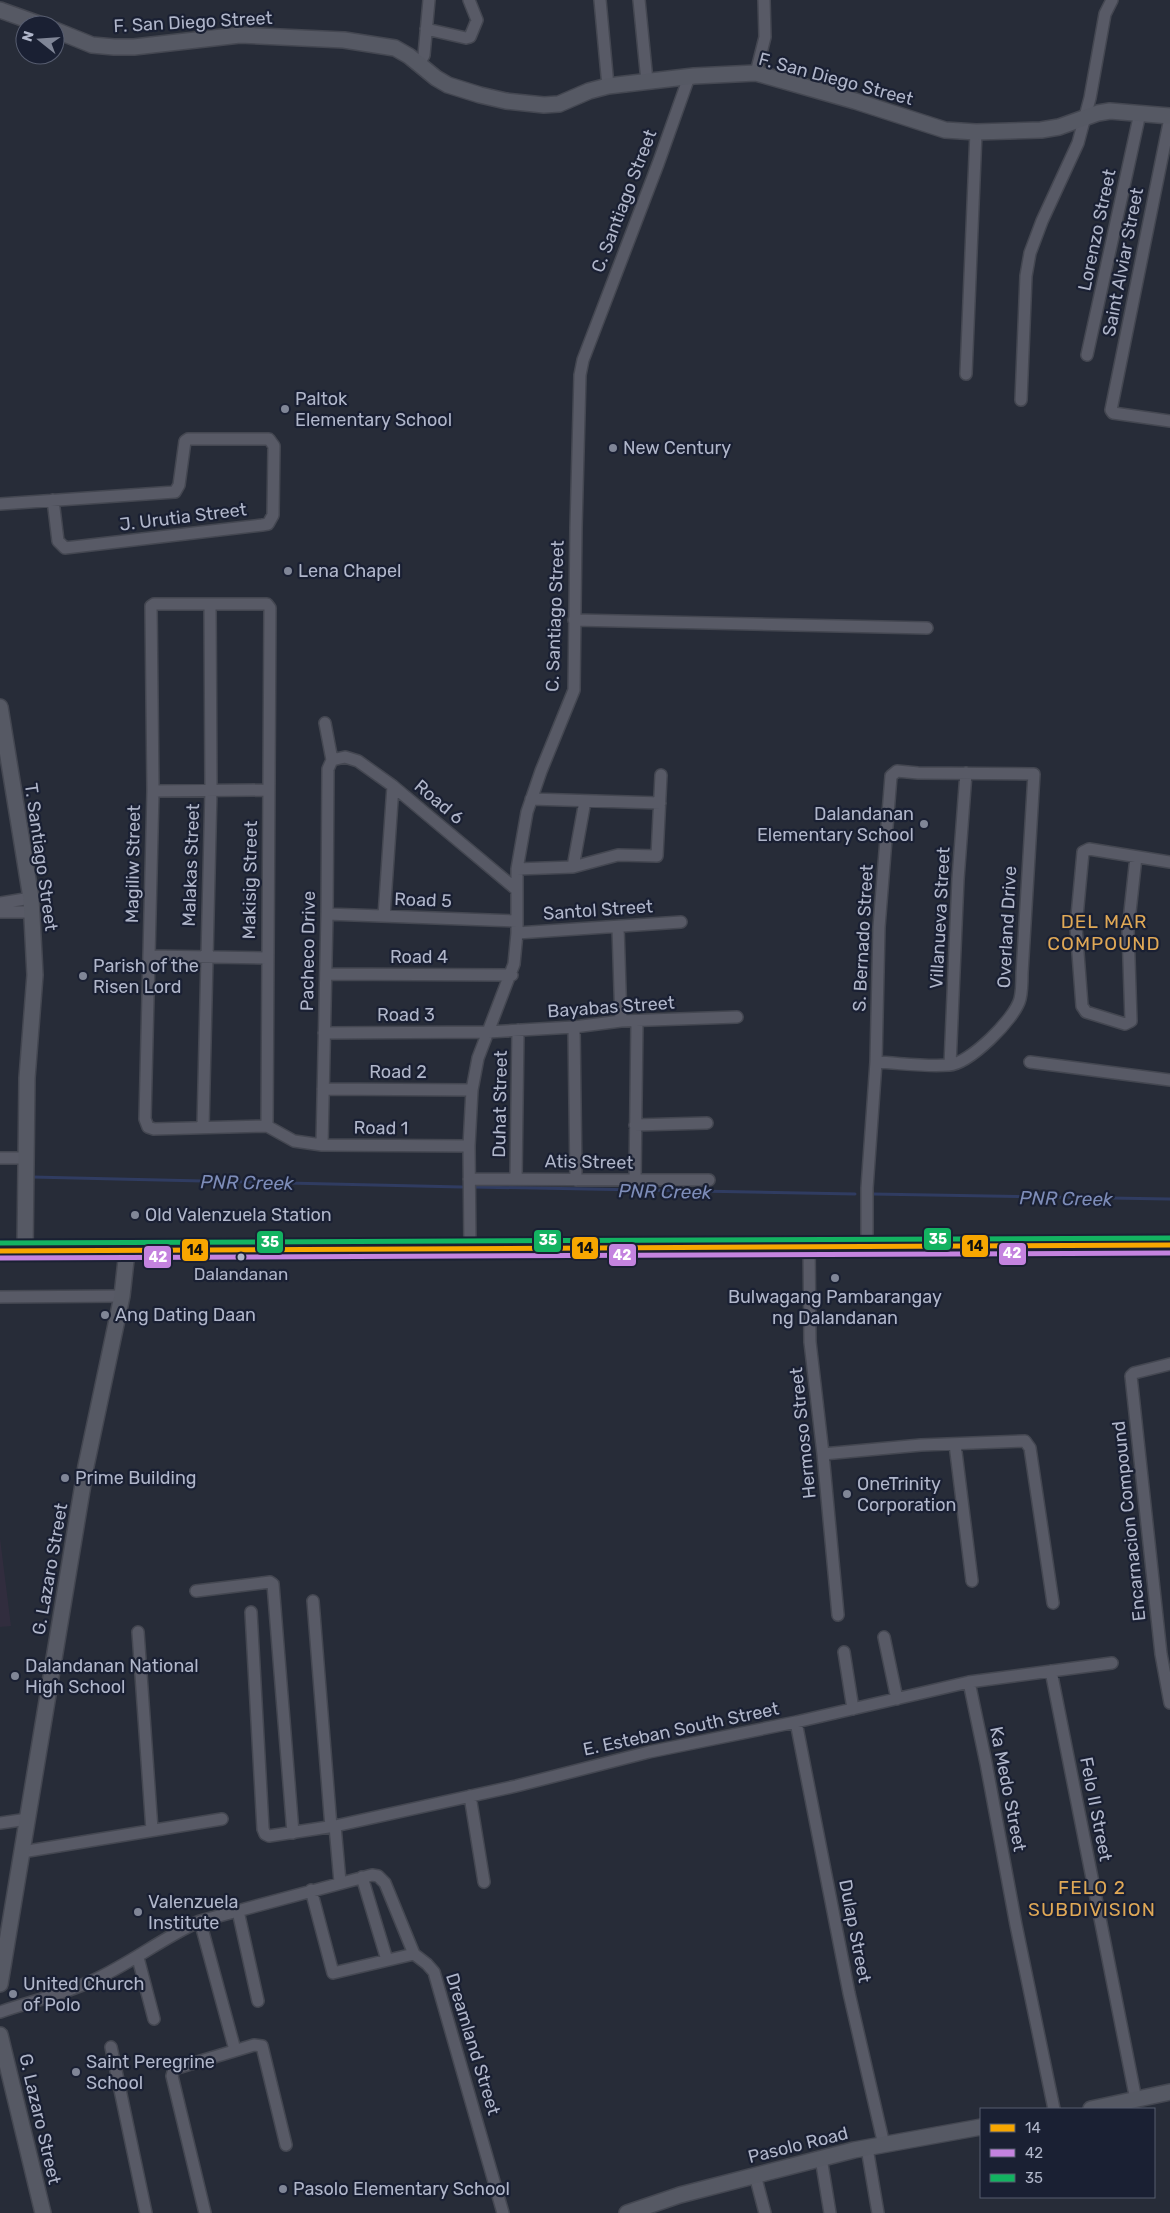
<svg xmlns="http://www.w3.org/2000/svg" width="1170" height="2213" font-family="Rubik,sans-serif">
<rect width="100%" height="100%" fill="#272c38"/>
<path fill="#312d3e" d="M0,1538L11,1626L0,1627Z"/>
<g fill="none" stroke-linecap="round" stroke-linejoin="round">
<path stroke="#303c61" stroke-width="3" d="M32,1177L462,1187
M474,1187L855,1194
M872,1194L1170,1199"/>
<defs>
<path id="street" d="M600,0L608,86
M639,0L647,81
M426,29L466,38L470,37L477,20L469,0
M419,64L424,55L429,0
M756,73L765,37L764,0
M1170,118L1111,410L1113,413L1170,421
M1087,355L1140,113
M966,374L976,132
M1021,400L1026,276L1030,253L1042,221L1078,143L1090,98L1105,14L1112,0
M0,504L175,492L179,485L185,441L188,439H269L274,446L273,515L268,524L262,525L65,548L58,541L53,500
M154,604H267L270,608L267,1126L154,1129L148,1127L145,1119L153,791L151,606Z
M574,620L927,628
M325,723L332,760
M332,760L345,757L358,761L393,786L517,890
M153,791L269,790
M531,799L660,803
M1136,857L1128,930L1131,1021L1125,1024L1086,1012L1082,1006L1076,927L1083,852L1089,849L1170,862
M573,867L585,801
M517,869L573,867L618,855L657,856L661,775
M0,903L31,898
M0,912H32
M327,914L517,921
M384,916L393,786
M618,927L621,1021
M517,933L681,922
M149,956L267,958
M326,974L512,975
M574,1027L576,1180
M324,1033L488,1032L574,1027L621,1021L737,1017
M1030,1062L1170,1080
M950,1065L958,879L966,773
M323,1089L472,1090
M635,1125L707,1123
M267,1126L294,1141L322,1145L469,1146
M203,1127L211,789L210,604
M322,1145L327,914L328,769L332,760
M0,1158H25
M516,1178L518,1030
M469,1179L709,1180
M635,1180L637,1021
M809,1246L810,1342L823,1454L838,1615
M867,1246V1188L876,1062L879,927L891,776L897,771L918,773L1034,774L1022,973C1022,981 1022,991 1020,999C1015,1019 969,1064 949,1065C925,1067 900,1063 876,1062
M470,1248L469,1146L472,1090L478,1058L514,964L517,933V869L527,812L541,771L574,690L576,528L580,375L583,360L658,164L689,77
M0,1297L122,1296
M1170,1364L1134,1373L1131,1376L1161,1654L1170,1703
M955,1444L972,1581
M823,1454L921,1445L1025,1441L1030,1448L1053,1603
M196,1591L270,1582L273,1584L293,1833
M313,1601L331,1827
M251,1612L263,1829L265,1834L269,1836L335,1826L516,1786L649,1752L796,1722L969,1682L1112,1663
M138,1632L152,1830
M884,1637L897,1699
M844,1652L853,1709
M1051,1671L1136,2100
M969,1682L986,1763L1016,1925L1054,2109
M796,1722L849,1993L884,2145
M470,1796L484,1882
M0,1823L28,1819
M335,1826L340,1882
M22,1852L222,1819
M362,1877L387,1960
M311,1890L333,1973L414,1954
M238,1911L258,2001
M200,1921L235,2050
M138,1958L154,2019
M0,2012C30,2002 63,1994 92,1981C130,1964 162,1938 200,1921L372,1875L378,1876L385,1883L414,1954L427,1964L434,1972L503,2213
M111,2047L146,2213
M867,2148L878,2213
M821,2158L830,2213
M755,2175L765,2213
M205,2213L172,2076L174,2069L254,2045L262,2046L286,2145"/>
<path id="secondary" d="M0,10L42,25
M55,30L92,45L114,47H134L240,35L344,40L395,48L409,56L436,78L448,85L480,95L506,101L544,105L559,104L589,91L608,86L694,76L756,73L855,101L945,130L976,132L1041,130L1059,127L1098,113L1110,111L1170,116
M0,707L31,898L35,975L27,1078L25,1251
M0,1984L86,1466L122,1296L127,1251
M0,2035L43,2213
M1091,2109L1170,2092
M627,2213L680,2195L854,2150L981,2127"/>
<path id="highway" d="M0,1251L1170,1245"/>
</defs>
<use href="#street" stroke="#444751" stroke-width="14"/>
<use href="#secondary" stroke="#444751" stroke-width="18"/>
<use href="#highway" stroke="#444853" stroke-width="22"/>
<use href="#street" stroke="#585a66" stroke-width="11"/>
<use href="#secondary" stroke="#565964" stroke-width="15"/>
<use href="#highway" stroke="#585a5f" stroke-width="20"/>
<defs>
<path id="bus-1" d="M0,1251L1170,1245"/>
<path id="bus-2" d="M0,1258L1170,1253"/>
<path id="bus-3" d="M0,1243L1170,1238"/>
</defs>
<use href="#bus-1" stroke="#1a2033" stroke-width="9"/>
<use href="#bus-2" stroke="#1a2033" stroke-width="9"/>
<use href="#bus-3" stroke="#1a2033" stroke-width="9"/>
<use href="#bus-1" stroke="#f7a600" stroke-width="5"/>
<use href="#bus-2" stroke="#c483df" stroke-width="5"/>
<use href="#bus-3" stroke="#13b361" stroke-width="5"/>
</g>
<g fill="#808697" stroke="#1a2033" stroke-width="2">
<circle cx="285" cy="409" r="5"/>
<circle cx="613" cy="448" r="5"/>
<circle cx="288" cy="571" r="5"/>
<circle cx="924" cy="824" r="5"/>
<circle cx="83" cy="976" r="5"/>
<circle cx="135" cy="1215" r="5"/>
<circle cx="835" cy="1278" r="5"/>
<circle cx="105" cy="1315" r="5"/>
<circle cx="65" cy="1478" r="5"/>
<circle cx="847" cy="1494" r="5"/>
<circle cx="15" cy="1676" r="5"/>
<circle cx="138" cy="1912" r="5"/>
<circle cx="13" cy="1994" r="5"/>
<circle cx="76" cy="2072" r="5"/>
<circle cx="283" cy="2189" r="5"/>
</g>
<circle fill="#b0b6ca" stroke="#1a2033" stroke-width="2" cx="241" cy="1257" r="4.5"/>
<g text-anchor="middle" stroke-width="4.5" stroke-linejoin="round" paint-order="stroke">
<g font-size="17" fill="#b0b6ca" stroke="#1a2033">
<text x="241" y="1280">Dalandanan</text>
</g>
<g font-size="18" fill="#b0b6ca" stroke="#1a2033">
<text transform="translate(193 22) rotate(-3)" y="6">F. San Diego Street</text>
<text transform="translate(836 79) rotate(15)" y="6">F. San Diego Street</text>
<text transform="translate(624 201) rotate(-69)" y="6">C. Santiago Street</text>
<text transform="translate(1097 230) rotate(-78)" y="6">Lorenzo Street</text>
<text transform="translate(1123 262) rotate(-79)" y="6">Saint Alviar Street</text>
<text transform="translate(183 517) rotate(-7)" y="6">J. Urutia Street</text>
<text transform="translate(555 616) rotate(-88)" y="6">C. Santiago Street</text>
<text transform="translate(439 802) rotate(40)" y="6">Road 6</text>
<text transform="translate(41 857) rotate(82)" y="6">T. Santiago Street</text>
<text transform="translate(133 864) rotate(-89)" y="6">Magiliw Street</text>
<text transform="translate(191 865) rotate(-88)" y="6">Malakas Street</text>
<text transform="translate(250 880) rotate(-89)" y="6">Makisig Street</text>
<text transform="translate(423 900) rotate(2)" y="6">Road 5</text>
<text transform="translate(598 910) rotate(-4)" y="6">Santol Street</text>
<text transform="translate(940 918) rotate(-87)" y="6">Villanueva Street</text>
<text transform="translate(1007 927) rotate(-87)" y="6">Overland Drive</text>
<text transform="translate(863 938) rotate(-87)" y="6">S. Bernado Street</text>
<text transform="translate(308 951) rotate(-89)" y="6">Pacheco Drive</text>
<text x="419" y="963">Road 4</text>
<text transform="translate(611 1007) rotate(-4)" y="6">Bayabas Street</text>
<text x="406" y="1021">Road 3</text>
<text x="398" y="1078">Road 2</text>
<text transform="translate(500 1104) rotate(-89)" y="6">Duhat Street</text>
<text transform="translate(381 1128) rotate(1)" y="6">Road 1</text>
<text transform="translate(589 1162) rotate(1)" y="6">Atis Street</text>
<text transform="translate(803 1433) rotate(-96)" y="6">Hermoso Street</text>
<text transform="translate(1129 1521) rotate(-96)" y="6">Encarnacion Compound</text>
<text transform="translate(50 1569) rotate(-80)" y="6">G. Lazaro Street</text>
<text transform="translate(681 1729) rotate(-12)" y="6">E. Esteban South Street</text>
<text transform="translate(1008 1789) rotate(79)" y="6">Ka Medo Street</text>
<text transform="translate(1096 1809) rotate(79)" y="6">Felo II Street</text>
<text transform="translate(855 1931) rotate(79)" y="6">Dulap Street</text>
<text transform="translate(473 2044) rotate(73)" y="6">Dreamland Street</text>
<text transform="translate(40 2119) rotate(77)" y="6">G. Lazaro Street</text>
<text transform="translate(798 2145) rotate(-14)" y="6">Pasolo Road</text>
</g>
<g font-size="18" fill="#b0b6ca" stroke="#1a2033" text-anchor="start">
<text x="295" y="405">Paltok<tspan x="295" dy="21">Elementary School</tspan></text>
<text x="623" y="454">New Century</text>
<text x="298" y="577">Lena Chapel</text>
<text x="914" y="820" text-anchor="end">Dalandanan<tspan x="914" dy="21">Elementary School</tspan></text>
<text x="93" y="972">Parish of the<tspan x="93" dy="21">Risen Lord</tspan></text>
<text x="145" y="1221">Old Valenzuela Station</text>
<text x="835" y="1303" text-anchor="middle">Bulwagang Pambarangay<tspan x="835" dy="21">ng Dalandanan</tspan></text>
<text x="115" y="1321">Ang Dating Daan</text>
<text x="75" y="1484">Prime Building</text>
<text x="857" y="1490">OneTrinity<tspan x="857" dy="21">Corporation</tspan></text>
<text x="25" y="1672">Dalandanan National<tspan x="25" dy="21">High School</tspan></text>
<text x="148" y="1908">Valenzuela<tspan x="148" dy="21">Institute</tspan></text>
<text x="23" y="1990">United Church<tspan x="23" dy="21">of Polo</tspan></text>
<text x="86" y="2068">Saint Peregrine<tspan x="86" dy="21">School</tspan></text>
<text x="293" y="2195">Pasolo Elementary School</text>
</g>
<g font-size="19" letter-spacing="1" fill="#dfa856" stroke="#1a2033">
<text x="1104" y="928">DEL MAR<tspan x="1104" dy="22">COMPOUND</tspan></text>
<text x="1092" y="1894">FELO 2<tspan x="1092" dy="22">SUBDIVISION</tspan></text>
</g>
<g font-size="19" font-style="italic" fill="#7d8cb8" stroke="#1a2033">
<text transform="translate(247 1182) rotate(1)" y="7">PNR Creek</text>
<text transform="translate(665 1191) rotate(1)" y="7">PNR Creek</text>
<text transform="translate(1066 1198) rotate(1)" y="7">PNR Creek</text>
</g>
</g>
<g stroke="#1a2033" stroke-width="2">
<rect x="923" y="1227" width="29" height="24" rx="5" fill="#13b361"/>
<rect x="533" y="1229" width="29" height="24" rx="5" fill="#13b361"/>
<rect x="256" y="1230" width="28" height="24" rx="5" fill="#13b361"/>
<rect x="961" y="1234" width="28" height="24" rx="5" fill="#f7a600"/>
<rect x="571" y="1236" width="28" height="24" rx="5" fill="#f7a600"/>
<rect x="181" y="1238" width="28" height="24" rx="5" fill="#f7a600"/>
<rect x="998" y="1242" width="29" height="24" rx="5" fill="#c483df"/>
<rect x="608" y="1243" width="29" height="24" rx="5" fill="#c483df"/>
<rect x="143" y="1245" width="29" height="24" rx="5" fill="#c483df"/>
</g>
<g font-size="14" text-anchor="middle" font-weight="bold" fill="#fff">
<text x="938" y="1244">35</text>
<text x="548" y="1245">35</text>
<text x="270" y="1247">35</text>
<text x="1012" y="1258">42</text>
<text x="622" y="1260">42</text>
<text x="158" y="1262">42</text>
</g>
<g font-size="14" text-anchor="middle" font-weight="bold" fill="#111">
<text x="975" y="1251">14</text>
<text x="585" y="1253">14</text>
<text x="195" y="1255">14</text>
</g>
<rect x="980" y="2108" width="175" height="90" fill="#1a2033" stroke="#565c6f"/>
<rect x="990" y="2124" width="25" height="8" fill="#f7a600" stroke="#565c6f"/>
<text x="1025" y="2133" font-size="15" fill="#b0b6ca">14</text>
<rect x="990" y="2149" width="25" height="8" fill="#c483df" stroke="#565c6f"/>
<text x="1025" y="2158" font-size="15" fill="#b0b6ca">42</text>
<rect x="990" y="2174" width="25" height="8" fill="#13b361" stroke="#565c6f"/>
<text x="1025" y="2183" font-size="15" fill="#b0b6ca">35</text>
<g transform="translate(40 40) rotate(287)"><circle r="24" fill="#1a2033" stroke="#565c6f"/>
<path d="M0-4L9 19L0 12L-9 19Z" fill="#808697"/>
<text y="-8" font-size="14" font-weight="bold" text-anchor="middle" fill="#b0b6ca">N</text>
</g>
</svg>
